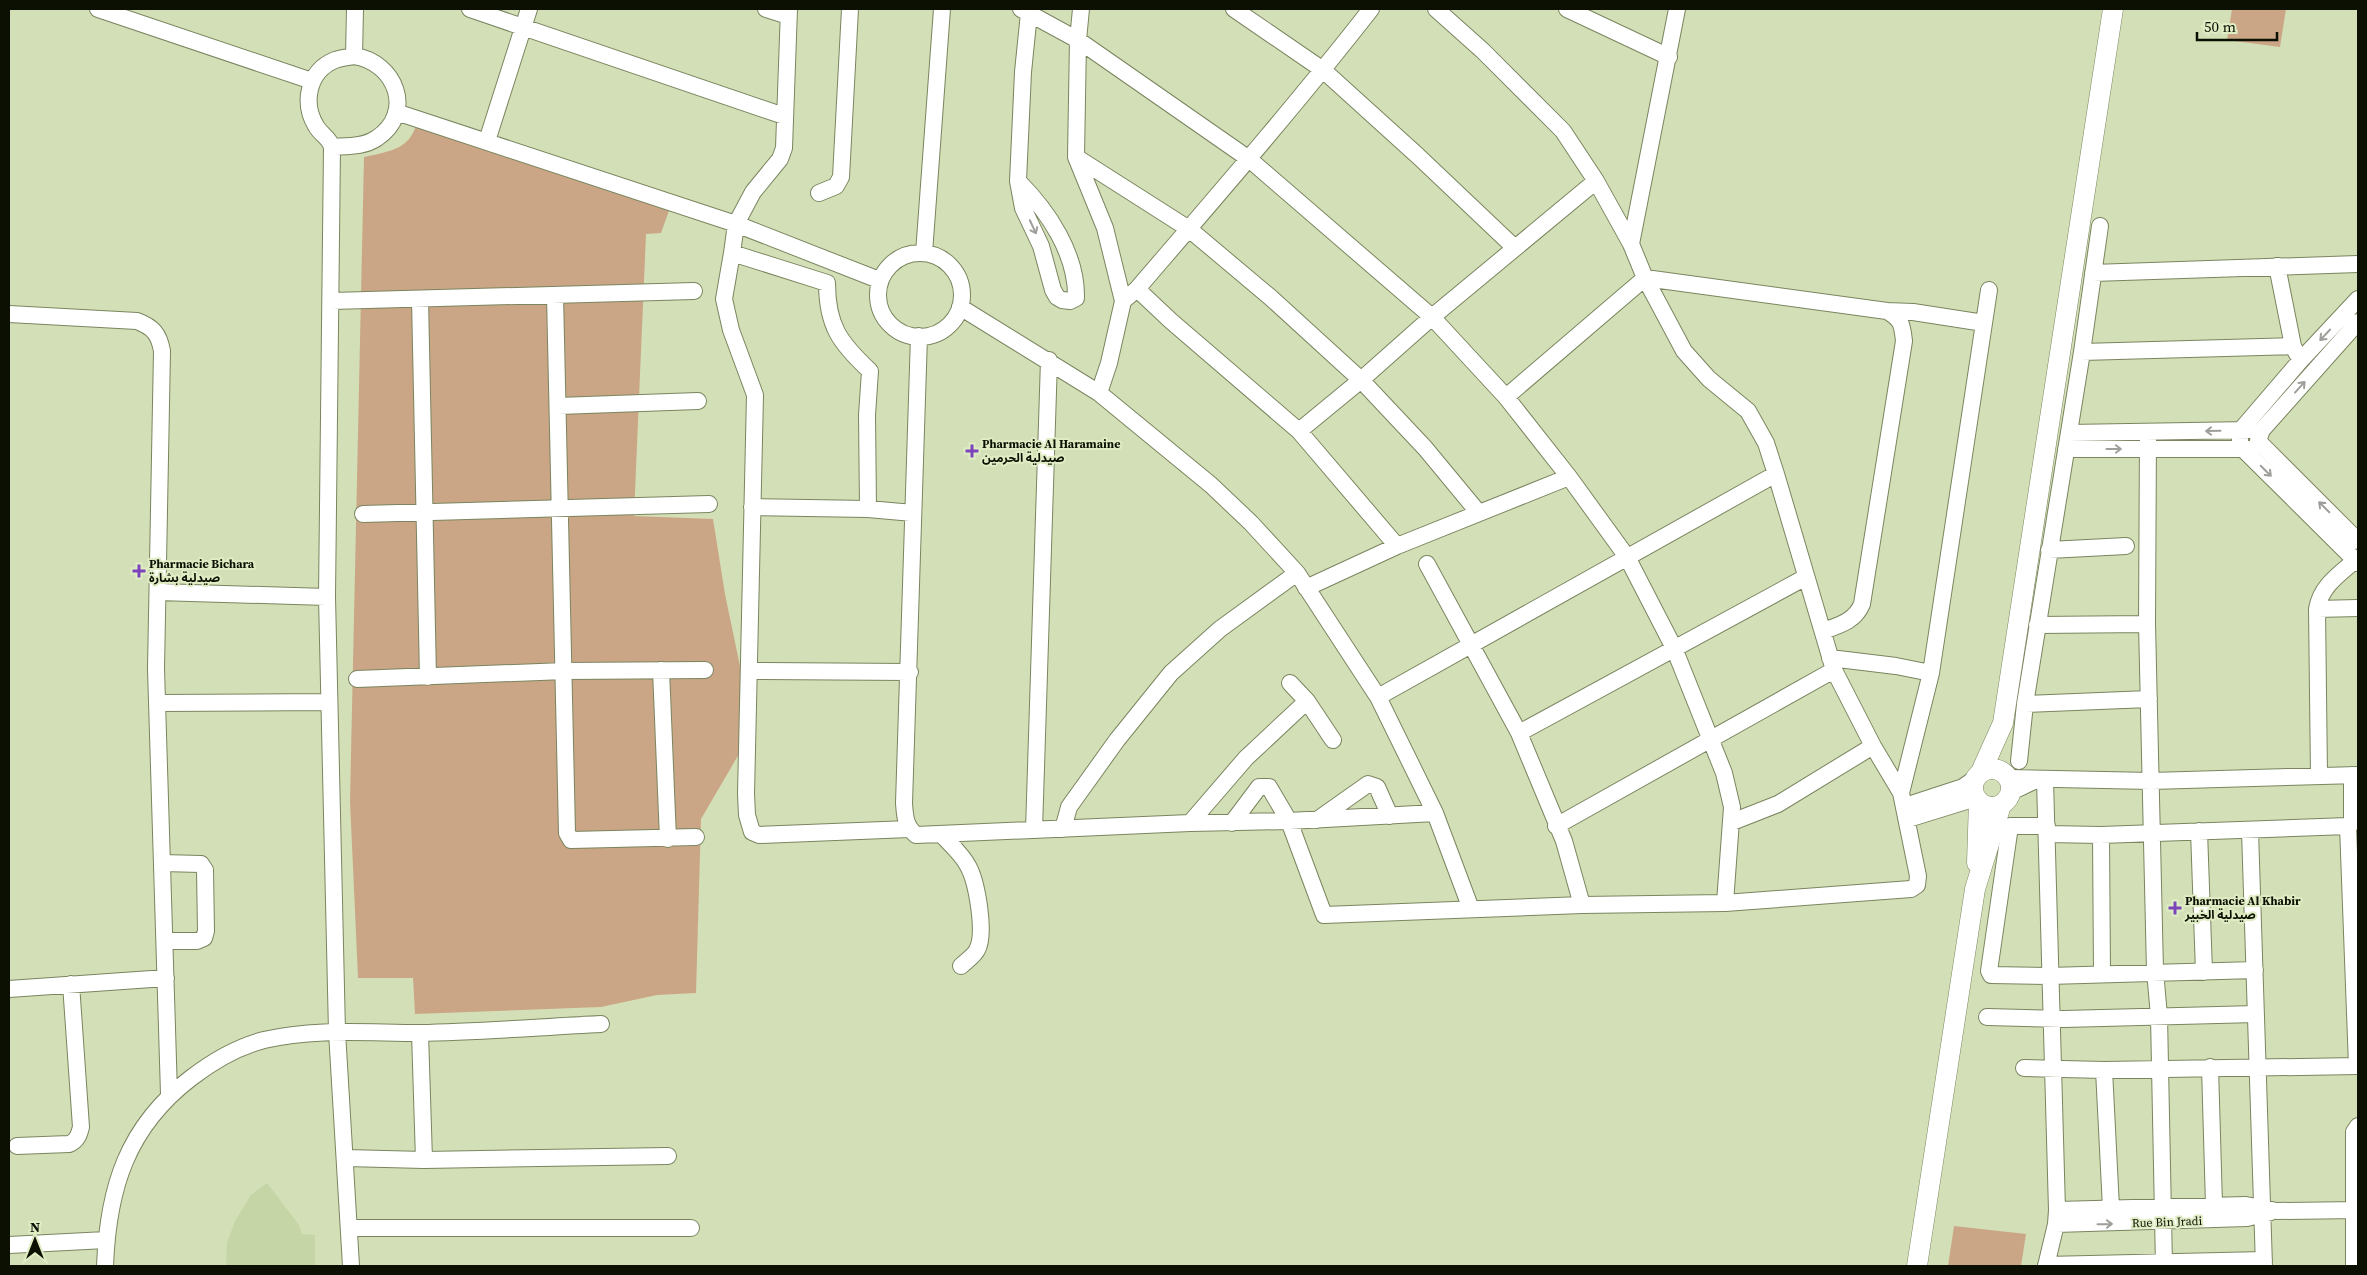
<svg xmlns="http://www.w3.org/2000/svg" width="2367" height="1275" font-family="'Source Serif 4','Noto Sans Arabic',serif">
<rect width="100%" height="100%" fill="#d3e0b7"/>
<path fill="#c6d5a5" d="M267,1183L299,1225L302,1234L315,1235V1266H226L227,1243L235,1221L251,1195Z"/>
<path fill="#cba686" d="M2232,9H2286L2280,47L2227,40Z
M417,122L670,208L661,233L646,234L634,516L713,519L725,594L741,671L739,754L701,819L696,993L657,995L601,1007L415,1014L413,978H358L350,801L364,157C390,151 410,150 417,122Z
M1954,1226L2026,1234L2021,1266H1948Z"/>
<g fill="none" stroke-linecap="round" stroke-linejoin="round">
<defs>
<path id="minor" d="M98,9L312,81
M470,9L784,116
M766,9L788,16
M1021,9L1078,40L1249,159L1432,317L1506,397L1569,477L1627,557L1674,648L1724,773L1732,807L1725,903
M1081,9L1078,40L1076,157L1105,228L1123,301L1109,363L1099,393
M1234,9L1323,70L1418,156L1515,248
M1567,9L1669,57
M354,56C396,62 415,113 377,138C364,147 348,146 332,147C329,137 321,135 316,126C302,103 308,71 335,60C340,58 348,57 354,56Z
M354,56L355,9
M396,112L736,224L879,280
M487,141L529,9
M332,147L327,597L337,1032L351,1266
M1076,157L1189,229L1270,297L1361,380L1425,448L1478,512
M1018,181C1048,211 1077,254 1076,298L1070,301L1062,300L1057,297L1053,290L1041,246L1023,208L1018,181L1023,72L1029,13
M819,193L836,186L841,177L850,9
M1631,244L1677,9
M732,253L736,224L753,192L780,159L784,148L789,9
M924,253L942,9
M878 295a42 42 0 1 1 84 0a42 42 0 1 1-84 0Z
M2277,266L2293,346L2297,354
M2093,273L2358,264
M1137,289L1171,321L1299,431L1397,546
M555,295L567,833L571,840L696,837
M420,299L428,677
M2358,299L2300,361L2240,431V446L2358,563
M332,301L694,291
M1123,301L1137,289C1216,197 1296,105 1371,9
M960,307L1099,393L1211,485L1251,523L1297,573L1378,697L1435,813L1471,909
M1887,311L1913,312L1984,323
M9,314L137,321C153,327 159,334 162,351L156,669L169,1094
M2358,322L2262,430L2258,441L2358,541
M919,336L904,803C905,816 905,826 916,835L1190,823L1289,821L1435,813
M2082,352L2293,346
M1506,397L1645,278L1887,311C1902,320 1902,324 1904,341L1862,604C1855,621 1840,625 1823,631
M558,406L698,401
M1299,431L1361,380L1432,317L1596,181
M2148,432L2147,624L2155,971L2159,1016L2164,1266
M2069,433L2250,430
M2066,449H2251
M752,507L868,509L913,513
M868,509L867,415L870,371C840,343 827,326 827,283L732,253L724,299L731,330L755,395L746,794L747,815L752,832L759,835L909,829
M363,514L709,504
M2049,550L2126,546
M1427,564L1519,733L1564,841L1582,905
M1306,588L1397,546L1569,477
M158,592L327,597
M2317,609L2358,608
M2037,625L2147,624
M1830,658L1896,666L1931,673
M661,670L668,839
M750,671L910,672
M357,679L565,671L705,670
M1290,683L1307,701L1333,740
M1378,697L1776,474
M157,703L329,702
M2025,704L2149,699
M1519,733L1806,577
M2019,761L2025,704L2082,352L2100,226
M2319,776L2317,609C2321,585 2341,573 2358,558
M2009,778L2151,781L2358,775
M2045,780L2057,1210L2056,1224L2046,1266
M2011,792L2036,780
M1901,793L1931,673L1989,290
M1905,806L1963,787L1976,778
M1908,819L1976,798
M1317,820L1368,784L1377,787L1390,816
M1732,822L1778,804L1873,746
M1190,823L1246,758L1307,701
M1232,823L1259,787H1269L1289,821L1324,915L1582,905L1725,903L1911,889L1917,885L1918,876L1901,793L1873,746L1834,670L1776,474L1766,443L1748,411L1709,379L1684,351L1645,278L1631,244L1596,181L1563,131L1483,51L1436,9
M1556,826L1834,670
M2047,826H2010L1989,971L1991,975L2049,976L2255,970
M2348,826L2357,1066
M1063,829L1069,807L1117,740L1171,673L1220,629L1297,573
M1034,830L1049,360
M2199,831L2204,972
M2250,831L2264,1266
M941,834C950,844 962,854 968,866C977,882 986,934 977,950C974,956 966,961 961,966
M2047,834L2101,835L2348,826L2352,823V775
M2101,835L2102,974
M162,863L201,864L205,870L206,931L204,938L197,941H165
M9,989L166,978
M1987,1017L2064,1019L2256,1014
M420,1033L424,1160
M2210,1067L2214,1205
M2024,1068L2104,1070L2358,1066
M2104,1070L2111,1208
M17,1146L69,1144C77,1141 79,1135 81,1127L71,984
M346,1158L424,1160L668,1156
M2057,1210L2246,1205L2277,1211L2358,1210
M2056,1224L2247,1218L2271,1212
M350,1228H691
M9,1245L106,1240
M2046,1265L2264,1260
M105,1266C108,1188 127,1127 191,1078C213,1061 237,1047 264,1040C315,1028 368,1033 419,1033C480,1032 540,1027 601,1024
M2354,1266V1132L2358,1126"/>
<path id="major" d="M1973 788a19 19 0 1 1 38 0a19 19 0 1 1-38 0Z
M1981,772L2003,723L2113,9
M1977,863L1979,801
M1917,1266L1975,889L2001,805"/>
</defs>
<use href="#minor" stroke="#7a855f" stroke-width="18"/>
<use href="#major" stroke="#7a855f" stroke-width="21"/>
<use href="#minor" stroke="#fff" stroke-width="16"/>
<use href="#major" stroke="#fff" stroke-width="20"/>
</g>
<defs><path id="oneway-shaft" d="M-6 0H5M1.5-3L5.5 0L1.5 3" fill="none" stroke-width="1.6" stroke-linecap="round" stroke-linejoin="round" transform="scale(1.25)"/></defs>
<g stroke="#9e9f9a">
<use href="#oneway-shaft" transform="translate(1033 227) rotate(65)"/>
<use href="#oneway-shaft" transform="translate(2325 335) rotate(133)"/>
<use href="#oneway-shaft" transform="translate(2300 387) rotate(-48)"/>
<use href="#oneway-shaft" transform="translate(2213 431) rotate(179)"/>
<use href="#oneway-shaft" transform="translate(2114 449)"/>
<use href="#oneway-shaft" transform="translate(2266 471) rotate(45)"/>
<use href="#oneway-shaft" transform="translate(2324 507) rotate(-135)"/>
<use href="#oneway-shaft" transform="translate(2105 1224) rotate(-1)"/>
</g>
<g fill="#7b44bb" stroke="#e0edc4" stroke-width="2">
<path d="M969.5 443.5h5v5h5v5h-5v5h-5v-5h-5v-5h5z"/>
<path d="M136.5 563.5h5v5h5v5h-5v5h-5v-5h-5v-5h5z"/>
<path d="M2172.5 900.5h5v5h5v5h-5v5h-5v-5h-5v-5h5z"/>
</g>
<g text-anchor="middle" stroke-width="4" stroke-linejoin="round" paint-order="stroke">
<g font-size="12" font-weight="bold" fill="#0c1003" stroke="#e0edc4" text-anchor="start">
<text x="982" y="448">Pharmacie Al Haramaine<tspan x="982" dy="14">صيدلية الحرمين</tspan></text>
<text x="149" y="568">Pharmacie Bichara<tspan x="149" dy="14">صيدلية بشارة</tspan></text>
<text x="2185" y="905">Pharmacie Al Khabir<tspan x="2185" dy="14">صيدلية الخبير</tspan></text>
</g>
<g font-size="12" fill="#0c1003" stroke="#e0edc4">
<text transform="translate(2167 1222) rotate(-2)" y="4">Rue Bin Jradi</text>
</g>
</g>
<rect width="2367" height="1275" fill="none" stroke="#0c1003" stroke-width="20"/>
<g transform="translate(35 1240)" stroke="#e0edc4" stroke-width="4" paint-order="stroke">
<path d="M0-4L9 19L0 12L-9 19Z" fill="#0c1003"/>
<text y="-8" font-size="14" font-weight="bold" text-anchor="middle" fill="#0c1003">N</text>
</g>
<path d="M2197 32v8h80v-8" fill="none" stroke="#0c1003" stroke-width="2.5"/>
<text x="2204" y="32" font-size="15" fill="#0c1003" stroke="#e0edc4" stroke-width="4" paint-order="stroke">50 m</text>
</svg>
